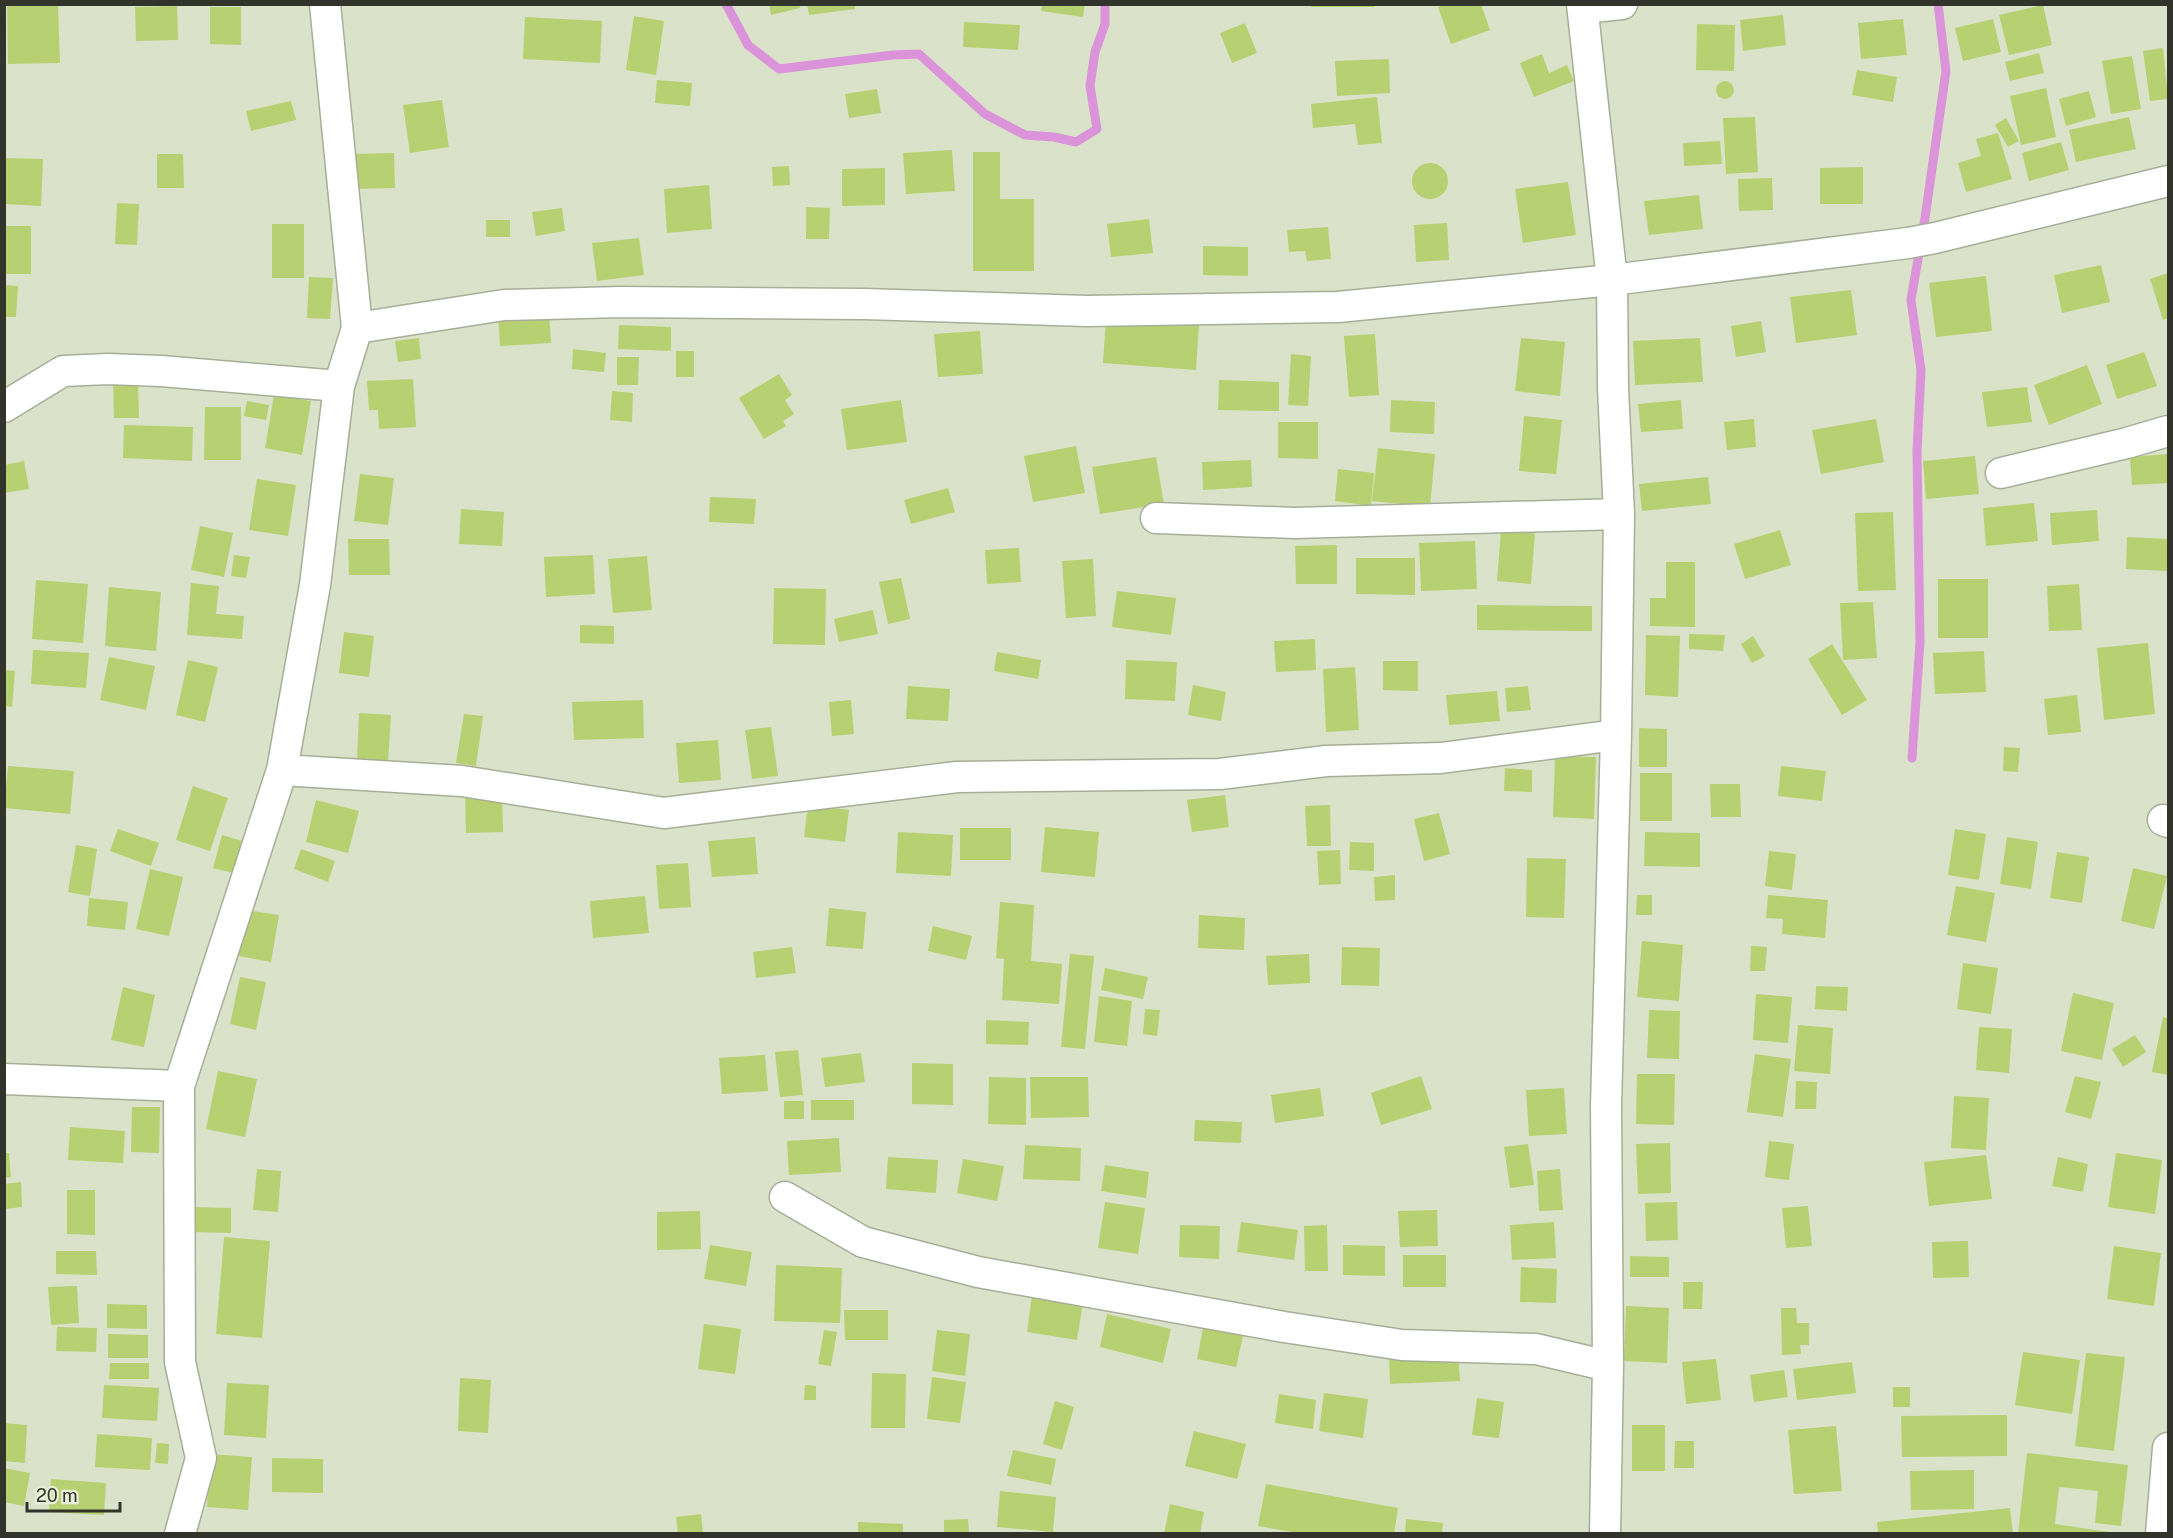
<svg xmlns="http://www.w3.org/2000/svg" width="2173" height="1538" font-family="'Public Sans',sans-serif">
<rect width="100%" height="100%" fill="#dae2ca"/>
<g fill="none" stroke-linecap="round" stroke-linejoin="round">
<path stroke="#db94da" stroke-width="9" d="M726,4L748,45L779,69L893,55L919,54L985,114L1025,135L1054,137L1076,142L1097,129L1090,86L1095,52L1105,24V4
M1912,758L1920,642L1917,452L1921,370L1911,300L1925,218L1946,71L1938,4"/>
</g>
<path fill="#b7d172" d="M7,4H58L60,63L8,64Z
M769,4H799L800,8L771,15Z
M807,4H855V9L809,15Z
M1042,4H1085L1083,17L1041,11Z
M1311,4H1374V7H1311Z
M1445,4H1481L1490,30L1451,44L1438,7Z
M2043,5L2052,45L2009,55L1999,15Z
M177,6L178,40L136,41L135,7Z
M210,7H241V45L210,44Z
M1783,15L1786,45L1743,51L1740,20Z
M634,16L664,21L656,75L626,70Z
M525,17L602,21L600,63L523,59Z
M1903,19L1907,55L1861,59L1858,23Z
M1993,19L2001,52L1963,61L1955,28Z
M964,22L1020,25L1018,50L963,47Z
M1245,23L1257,53L1232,63L1220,33Z
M1697,24L1735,25L1734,71L1696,70Z
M2163,48L2168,99L2150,101L2143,51Z
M2039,53L2044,73L2010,81L2005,62Z
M1542,54L1549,73L1567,65L1574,81L1534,97L1520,63Z
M2132,56L2141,109L2111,114L2102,61Z
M1389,59L1390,93L1337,96L1335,61Z
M1857,70L1897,77L1893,102L1852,95Z
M657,80L692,83L690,106L655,103Z
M1716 90a9 9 0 1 1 18 0a9 9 0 1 1-18 0Z
M2046,88L2056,137L2021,145L2010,96Z
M877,89L881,113L849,118L845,94Z
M2089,91L2096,117L2066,126L2059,99Z
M1377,97L1382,143L1358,145L1355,124L1313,128L1311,104Z
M442,100L449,147L410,153L403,105Z
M291,101L296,120L251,131L246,111Z
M1755,117L1758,172L1726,174L1723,118Z
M2129,117L2136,149L2076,162L2069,130Z
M2006,118L2019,141L2008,147L1995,125Z
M1998,133L2012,179L1966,192L1958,163L1981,156L1976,139Z
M1720,141L1722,164L1684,166L1683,143Z
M2061,142L2069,170L2029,181L2022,153Z
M952,150L955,191L906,194L903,153Z
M973,152H1000V199H1034V271H973Z
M394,153L395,188L351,189V154Z
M157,154H183L184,188H157Z
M6,158L43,159L41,206L5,204Z
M1412 181a18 18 0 1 1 36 0a18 18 0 1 1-36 0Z
M789,166L790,185L773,186L772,167Z
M1863,167V204H1820V168Z
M885,168V205L842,206V169Z
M1772,178L1773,210L1739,211L1738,179Z
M1568,182L1576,235L1523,243L1515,189Z
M709,185L712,229L667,233L664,189Z
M1699,195L1703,229L1649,235L1644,201Z
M117,203L139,204L137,245L115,244Z
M806,207L830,208L829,239H806Z
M562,208L565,231L536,236L532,212Z
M1149,219L1153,253L1111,257L1107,224Z
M486,220H510V237H486Z
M1447,223L1449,260L1416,262L1414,225Z
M272,224H304V278H272Z
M4,226H31V274H4Z
M1328,227L1331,259L1307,261L1305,251L1289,252L1287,230Z
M639,238L644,275L597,281L592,243Z
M1203,246L1248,247V276L1203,275Z
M2101,265L2110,302L2062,313L2054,275Z
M2168,273V318L2163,320L2150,279Z
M1986,276L1992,331L1936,337L1929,283Z
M309,277L333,278L330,319L307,318Z
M4,285L18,286L16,317H4Z
M1851,290L1857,335L1796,343L1790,297Z
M549,311L551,343L500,346L498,314Z
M1106,318L1199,325L1196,370L1103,363Z
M1761,321L1766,352L1736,357L1731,326Z
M619,325L671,327V351L618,349Z
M980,331L983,374L938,377L934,334Z
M1375,334L1379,395L1349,397L1344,336Z
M419,338L421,359L398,362L395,341Z
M1521,338L1565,342L1560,396L1515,391Z
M1700,338L1703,382L1635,385L1633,341Z
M573,349L606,353L604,372L572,369Z
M676,351H694V377H676Z
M2144,352L2157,386L2117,399L2106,365Z
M1291,354L1311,356L1308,406L1288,405Z
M617,357H639L638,385H617Z
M2087,365L2102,404L2049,425L2034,385Z
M779,374L792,395L785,400L794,414L783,421L786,426L764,439L739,398Z
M138,377L139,418H114L113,378Z
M413,379L416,427L379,429L378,410H369L367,381Z
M1219,380L1279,382V411L1218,410Z
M2027,387L2032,422L1987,427L1982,392Z
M612,391L633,393L632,422L610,420Z
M274,395L311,401L302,455L265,448Z
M901,400L907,442L847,450L841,409Z
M1391,400L1435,402L1434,434L1390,432Z
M1681,400L1683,429L1641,432L1638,404Z
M247,401L269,405L266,420L244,416Z
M205,407H241V460H204Z
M1524,416L1562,420L1556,474L1519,471Z
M1754,419L1756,447L1727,450L1724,422Z
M1876,419L1884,462L1821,474L1812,430Z
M1278,422H1318V459L1278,458Z
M124,425L193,427L192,461L123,458Z
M1076,446L1085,493L1033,502L1024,456Z
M1378,448L1435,454L1430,507L1372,501Z
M2168,454V483L2132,485L2130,457Z
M1975,456L1979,494L1926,499L1923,461Z
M1156,457L1164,504L1100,514L1092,467Z
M1251,460L1252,487L1203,490L1202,462Z
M24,461L29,489L4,493V465Z
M1338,469L1374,473L1371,506L1335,501Z
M360,474L394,478L388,525L354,521Z
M1708,477L1711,504L1642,511L1639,484Z
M257,479L296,485L288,536L249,530Z
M948,488L955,512L911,524L904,500Z
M710,497L756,499L754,524L709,522Z
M2034,503L2038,541L1986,546L1983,508Z
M461,509L504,512L502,546L459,544Z
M2097,510L2099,541L2052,545L2050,513Z
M1893,512L1896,590L1858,591L1855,513Z
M200,526L233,533L224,577L191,570Z
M1501,530L1535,533L1531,584L1497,581Z
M1780,530L1791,565L1745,579L1734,544Z
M2127,537L2168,539V571L2126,569Z
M348,539H389L390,575H349Z
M1475,541L1477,589L1421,591L1419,543Z
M1337,545V584H1296L1295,546Z
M1019,548L1021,582L987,584L985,550Z
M234,555L250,557L246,578L231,576Z
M593,555L595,594L546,597L544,557Z
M647,556L652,610L613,613L608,559Z
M1356,558H1415V595L1356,594Z
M1093,559L1096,616L1066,618L1062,561Z
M1666,562H1695V627L1650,626V598H1666Z
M901,578L910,619L888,624L879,582Z
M1938,579H1988V638H1938Z
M36,580L88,584L83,643L32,639Z
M191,583L219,586L216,614L244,616L242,639L187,635Z
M2079,584L2082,630L2049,631L2047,586Z
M109,587L161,592L156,651L105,646Z
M774,588L826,589L825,645L773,644Z
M1117,591L1176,598L1171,635L1112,627Z
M1873,602L1877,658L1843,660L1840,603Z
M1477,605L1592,606V631L1477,630Z
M873,610L878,634L839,642L834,619Z
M580,625L614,626V644L580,643Z
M344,632L374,636L369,677L339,673Z
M1689,634L1725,635L1723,651L1689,649Z
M1646,635L1680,636L1678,697L1645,695Z
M1753,636L1765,656L1752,663L1741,644Z
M1315,639L1316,670L1276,672L1274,641Z
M2148,643L2155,714L2104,720L2097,648Z
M1832,644L1867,700L1842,715L1808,659Z
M33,650L89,653L86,688L31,684Z
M1984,651L1986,692L1935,694L1933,653Z
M997,652L1041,660L1038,679L994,671Z
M109,657L155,666L146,710L100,700Z
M188,660L218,667L205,722L176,715Z
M1126,660L1177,662L1175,701L1125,699Z
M1383,661H1418V691L1383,690Z
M1355,667L1359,730L1326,732L1323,669Z
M4,670L15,671L12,707L4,706Z
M1193,685L1226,692L1221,721L1188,715Z
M908,686L950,689L948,721L906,719Z
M1528,686L1531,710L1507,712L1505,688Z
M1497,691L1500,721L1449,725L1446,695Z
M2077,695L2081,732L2048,735L2044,699Z
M643,700L644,738L574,740L572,702Z
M851,700L854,734L832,736L829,702Z
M359,713L391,715L388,763L357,761Z
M464,714L483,716L476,766L456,763Z
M771,727L778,776L752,779L745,730Z
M1639,728L1667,729V767H1639Z
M718,740L721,780L679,783L676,743Z
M2004,747L2020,748L2018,772L2003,771Z
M1555,756L1596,757L1594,819L1553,817Z
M8,766L74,771L70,814L4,808Z
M1781,766L1826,771L1822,801L1778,796Z
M1505,768L1532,770V792L1504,791Z
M1640,773H1672V821H1640Z
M1710,784H1740L1741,817H1711Z
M193,786L228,798L210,851L176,840Z
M502,794L503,832L466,833L465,796Z
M1225,795L1229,827L1192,832L1187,800Z
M316,800L359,811L348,853L306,842Z
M808,805L849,810L845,842L804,837Z
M1330,805L1331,846H1307L1305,806Z
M1439,813L1450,854L1424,861L1414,819Z
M1045,827L1099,832L1095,877L1041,872Z
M960,828H1011V860H960Z
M118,829L159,843L151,866L110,851Z
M1955,829L1986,834L1979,880L1948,875Z
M898,832L953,835L951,876L896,873Z
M1645,832L1700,833V867L1644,866Z
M222,835L249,843L241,875L213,868Z
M755,837L758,874L712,877L708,841Z
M2007,837L2038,842L2031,889L2000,884Z
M1350,842L1374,843V871L1349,870Z
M76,845L97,849L90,896L68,892Z
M301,849L335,861L328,882L294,869Z
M1340,850L1341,884L1319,885L1317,851Z
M1769,851L1796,854L1792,890L1765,886Z
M2057,852L2089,857L2082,903L2050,898Z
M1527,858L1566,859L1564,918L1526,917Z
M688,863L691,907L659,909L656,865Z
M2133,868L2167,876L2154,929L2121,921Z
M150,869L183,877L169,936L136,929Z
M1395,875V900L1375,901L1374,877Z
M1956,886L1995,893L1986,942L1947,935Z
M1637,895H1652V915H1636Z
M1768,895L1828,900L1825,938L1782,934L1783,919L1766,918Z
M645,896L649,933L593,938L590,901Z
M89,898L128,902L125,930L87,926Z
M1000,902L1034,905L1031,961L1062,964L1059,1004L1002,1000L1004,959L996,958Z
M829,908L866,912L863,949L826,946Z
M246,910L279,915L271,962L238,956Z
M1199,915L1245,918L1244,950L1198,948Z
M933,926L972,936L966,960L928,951Z
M1642,941L1683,945L1679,1001L1637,997Z
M1751,946L1767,947L1765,971H1750Z
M792,947L796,973L756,978L753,952Z
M1342,947L1380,948L1379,986L1341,985Z
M1070,954L1094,956L1085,1049L1061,1047Z
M1309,954L1310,983L1268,985L1266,956Z
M1963,963L1998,968L1991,1014L1957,1009Z
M1105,968L1148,977L1143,999L1101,990Z
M240,977L266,982L256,1030L230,1024Z
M1816,986L1848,987L1847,1011L1815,1009Z
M123,987L155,995L144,1047L111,1040Z
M2073,993L2114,1003L2102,1060L2061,1051Z
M1756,994L1792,997L1788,1043L1753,1040Z
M1099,996L1132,1001L1127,1046L1094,1042Z
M1145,1009L1160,1010L1157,1036L1143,1034Z
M1649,1010L1680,1011L1679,1059L1647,1058Z
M2163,1017L2168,1018V1075L2152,1072Z
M986,1020L1029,1022L1028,1045L986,1044Z
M1798,1025L1833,1028L1830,1074L1794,1071Z
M1979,1027L2012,1029L2009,1073L1976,1070Z
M2135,1035L2146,1052L2123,1067L2112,1049Z
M798,1050L803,1095L780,1097L775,1052Z
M861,1053L865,1082L825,1087L821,1058Z
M1755,1054L1791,1059L1783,1117L1747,1112Z
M765,1055L768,1091L722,1094L719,1058Z
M912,1063L953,1064V1105L912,1104Z
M218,1071L257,1079L245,1137L206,1129Z
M1637,1074H1675L1674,1125L1636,1124Z
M1421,1076L1432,1109L1381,1125L1371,1093Z
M2075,1076L2101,1082L2091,1119L2065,1112Z
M989,1077L1026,1078V1125L988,1124Z
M1030,1077H1088L1089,1117L1031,1118Z
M1796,1081L1817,1082L1816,1109H1795Z
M1320,1088L1324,1116L1275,1123L1271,1095Z
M1564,1088L1567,1134L1529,1136L1526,1090Z
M1954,1096L1989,1098L1986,1150L1951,1148Z
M811,1100H854V1120H811Z
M784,1101H804V1119H784Z
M132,1107H160L159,1153L131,1152Z
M1195,1120L1242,1122L1241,1143L1194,1141Z
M70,1127L125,1131L123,1163L68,1160Z
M839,1138L841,1172L789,1175L787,1141Z
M1769,1141L1794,1144L1789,1180L1765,1177Z
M1670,1143L1671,1193L1638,1194L1636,1144Z
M1528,1144L1534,1185L1510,1188L1504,1147Z
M1025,1145L1081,1148L1080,1181L1023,1179Z
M4,1153H9L11,1177L4,1178Z
M2116,1153L2162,1160L2155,1214L2108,1207Z
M1986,1155L1992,1199L1929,1206L1924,1162Z
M888,1157L938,1160L936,1193L886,1189Z
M2058,1157L2088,1164L2083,1192L2052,1186Z
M963,1159L1004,1166L997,1201L957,1193Z
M1105,1165L1149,1172L1146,1198L1101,1191Z
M257,1169L281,1171L278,1212L253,1210Z
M1560,1169L1563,1210L1539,1211L1537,1171Z
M21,1182L22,1207L4,1209V1184Z
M67,1190H95V1235L67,1234Z
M1105,1202L1145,1208L1138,1254L1098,1248Z
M1677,1202L1678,1240L1646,1241L1645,1203Z
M1808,1206L1812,1246L1786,1248L1782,1208Z
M191,1207L231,1208V1233L190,1232Z
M1437,1210L1438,1246L1400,1247L1398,1211Z
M700,1211L701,1249L657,1250V1212Z
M1241,1222L1298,1230L1294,1260L1237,1252Z
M1554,1222L1556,1258L1512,1260L1510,1225Z
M1180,1225L1220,1226L1219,1259L1179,1257Z
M1327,1225L1328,1271H1305L1304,1226Z
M224,1237L270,1241L262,1338L216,1334Z
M1968,1241L1969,1277L1933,1278L1932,1242Z
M710,1245L752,1252L746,1286L704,1279Z
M1343,1245L1385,1246V1276L1343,1275Z
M2114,1246L2161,1253L2154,1306L2107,1299Z
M56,1251H96L97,1275L56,1274Z
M1403,1255H1446V1287H1403Z
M1630,1256L1669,1257V1277H1630Z
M776,1265L842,1268L840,1323L774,1321Z
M1521,1267L1557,1269L1556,1303L1520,1302Z
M1683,1282H1703L1702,1309H1683Z
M77,1286L79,1323L51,1325L48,1287Z
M1032,1295L1083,1303L1077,1340L1027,1332Z
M107,1304L147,1305V1329L107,1328Z
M1626,1306L1669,1308L1667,1363L1624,1361Z
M1781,1308H1796L1797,1323H1809V1345H1800L1801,1354L1782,1355Z
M844,1310H888V1340H845Z
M1107,1314L1171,1329L1163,1363L1100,1347Z
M704,1324L741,1329L735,1374L698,1369Z
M57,1327L97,1328L96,1352L56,1351Z
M1203,1328L1243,1336L1236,1367L1197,1359Z
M824,1330L837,1332L831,1366L818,1364Z
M937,1330L970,1334L965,1376L932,1371Z
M108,1334L148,1335V1358H108Z
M1458,1352L1460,1381L1390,1384L1389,1355Z
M2023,1352L2080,1360L2072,1414L2015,1405Z
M2086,1353L2125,1357L2114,1451L2075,1446Z
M1716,1359L1721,1400L1686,1404L1682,1362Z
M1852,1362L1856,1393L1797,1400L1793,1369Z
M110,1363H149V1379H109Z
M1784,1370L1788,1397L1754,1402L1750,1375Z
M872,1373L906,1374L905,1428H871Z
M932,1377L966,1382L960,1423L927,1419Z
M460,1378L491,1380L488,1433L458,1431Z
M227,1383L269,1385L266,1438L224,1435Z
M104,1385L159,1388L157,1421L102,1418Z
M805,1385L816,1386V1400H804Z
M1893,1387H1910V1407H1893Z
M1324,1393L1368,1399L1363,1438L1319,1431Z
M1279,1394L1316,1400L1313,1429L1275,1423Z
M1477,1398L1504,1402L1499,1438L1472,1435Z
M1055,1401L1074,1407L1062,1450L1043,1444Z
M2007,1415V1456L1902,1457L1901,1416Z
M4,1423L27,1425L25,1463L4,1461Z
M1632,1425H1665V1471H1632Z
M1836,1426L1842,1491L1794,1494L1788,1430Z
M1194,1431L1246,1444L1237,1479L1185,1466Z
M97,1434L152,1438L150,1470L95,1467Z
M1675,1441H1694V1468H1674Z
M157,1443L169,1444L168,1464L155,1463Z
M1013,1450L1056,1459L1051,1485L1007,1476Z
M2027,1453L2128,1465L2121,1526L2095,1523L2098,1491L2059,1487L2055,1524L2123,1534H2018Z
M210,1454L252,1457L248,1510L207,1507Z
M272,1458L323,1459V1493L272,1492Z
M4,1468L30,1473L24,1506L4,1502Z
M1974,1470V1509L1911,1510L1910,1471Z
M51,1479L106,1483L104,1515L49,1512Z
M1266,1484L1398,1508L1394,1534H1303L1258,1526Z
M1000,1491L1056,1497L1053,1532L997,1527Z
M1170,1504L1204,1512L1200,1534H1164Z
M2010,1508L2013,1534H1878L1877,1522Z
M701,1514L703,1533L678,1534L676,1517Z
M968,1519L969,1534H944V1520Z
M1406,1519L1443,1523L1442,1534H1405Z
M858,1522L903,1524V1534H858Z"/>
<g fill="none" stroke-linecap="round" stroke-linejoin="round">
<defs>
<path id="minor" d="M1582,4L1612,280L1613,388L1619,514L1616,735L1606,1106L1608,1366L1605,1534
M1583,8L1622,4
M357,328L504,305L620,302L864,304L1087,311L1338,307L1612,280L1908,243L1935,238L2168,181
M4,407L63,371L108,369L161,371L339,386
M2001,473L2127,443L2168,431
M1156,518L1295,523L1619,514
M282,770L462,781L664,813L957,777L1220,774L1326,761L1441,758L1616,735
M2163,820L2168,822
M4,1079L179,1086
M785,1197L863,1242L978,1272L1284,1327L1402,1345L1536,1349L1608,1366
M180,1534L201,1458L180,1362L179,1086L282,770L315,585L339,386L357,328L325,4
M2161,1534L2168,1448"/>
</defs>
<use href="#minor" stroke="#a7ae97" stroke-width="33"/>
<use href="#minor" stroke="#fff" stroke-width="30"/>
</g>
<rect width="2173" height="1538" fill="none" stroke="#32342b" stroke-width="12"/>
<path d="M27 1502v9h93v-9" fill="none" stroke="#32342b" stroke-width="3"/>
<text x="36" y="1502" font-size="18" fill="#32342b" stroke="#e8efd7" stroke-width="4.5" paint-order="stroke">20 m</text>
</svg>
